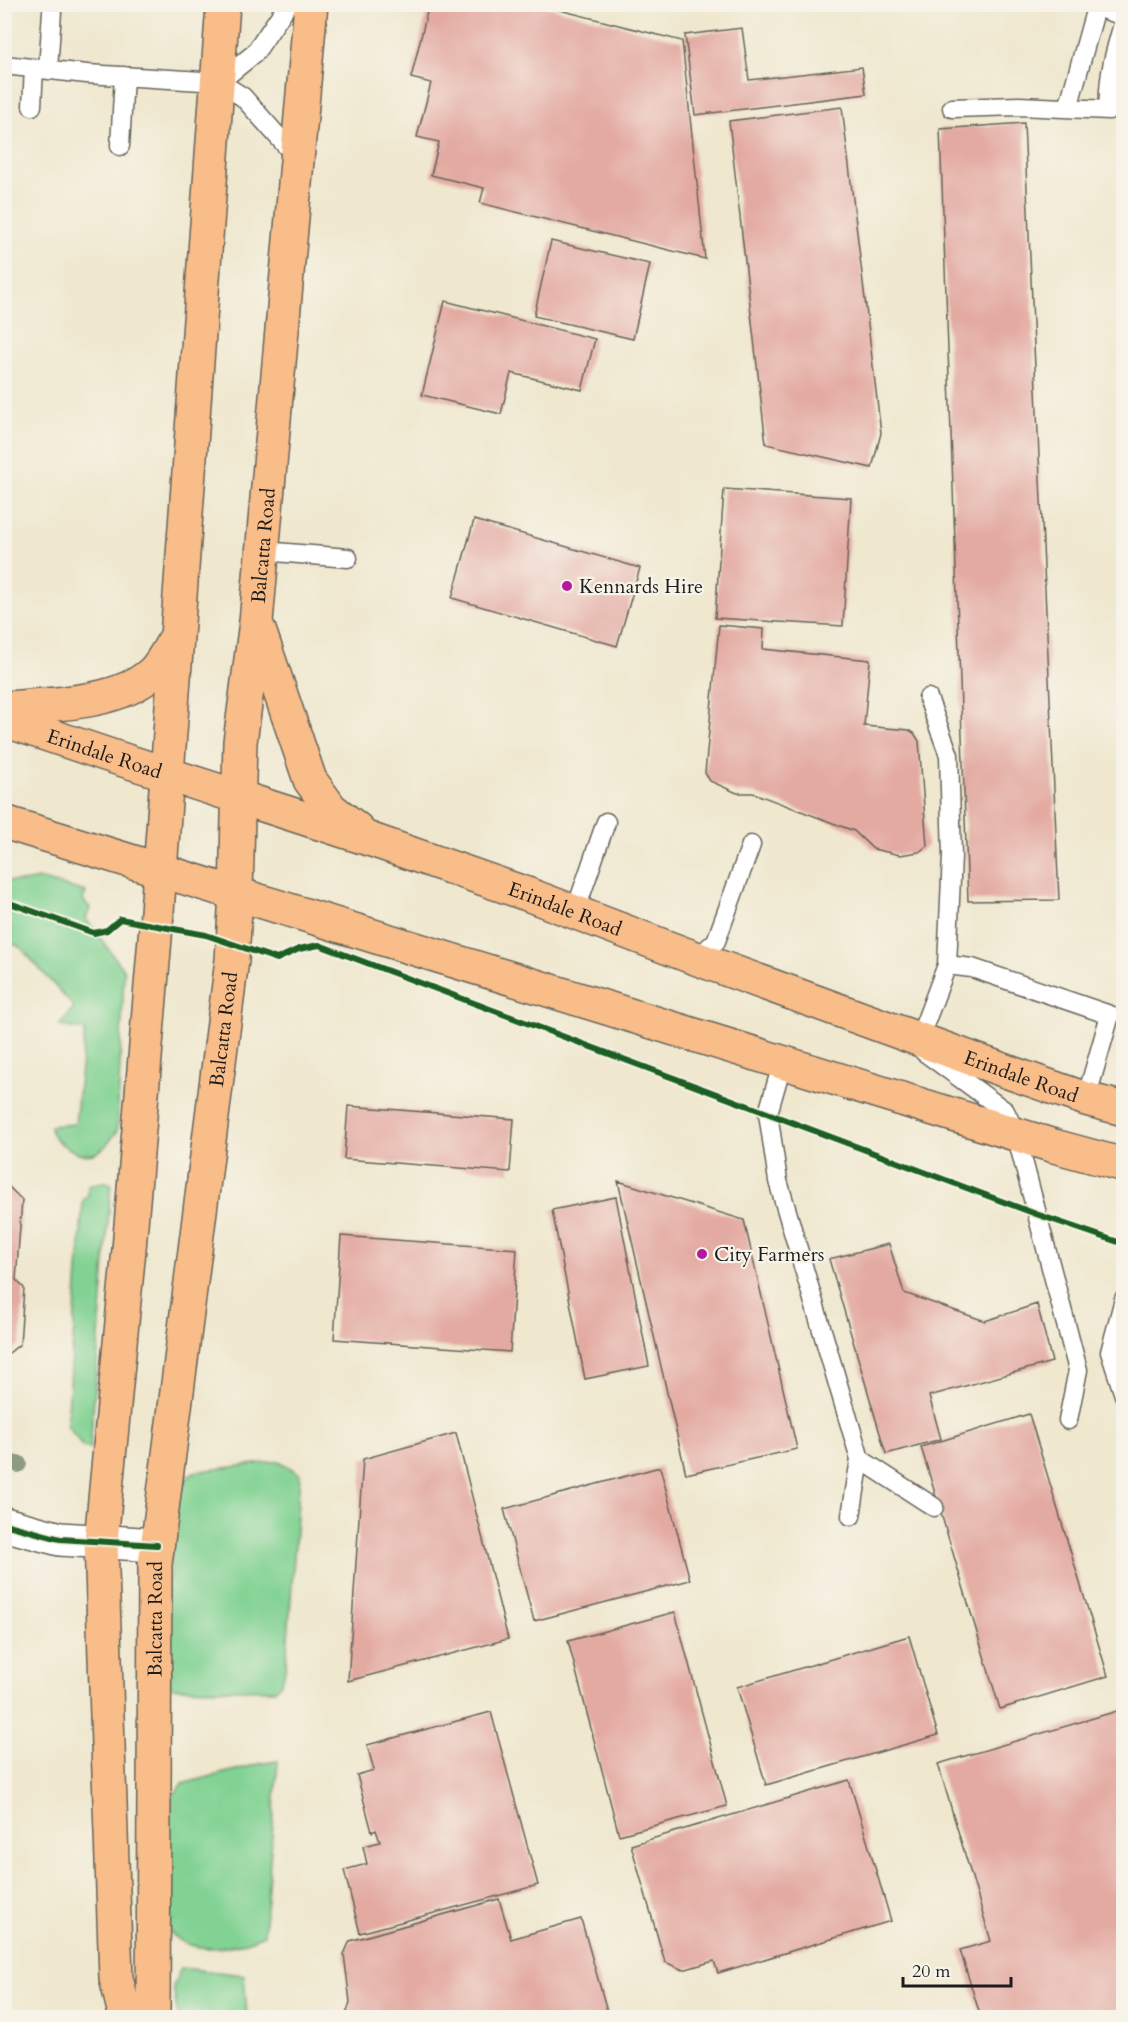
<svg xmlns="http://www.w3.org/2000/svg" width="1128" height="2022" font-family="Cardo,serif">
<rect width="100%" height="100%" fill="#f7f3e8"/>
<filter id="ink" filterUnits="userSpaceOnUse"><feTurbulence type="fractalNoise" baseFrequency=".0167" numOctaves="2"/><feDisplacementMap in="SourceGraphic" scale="12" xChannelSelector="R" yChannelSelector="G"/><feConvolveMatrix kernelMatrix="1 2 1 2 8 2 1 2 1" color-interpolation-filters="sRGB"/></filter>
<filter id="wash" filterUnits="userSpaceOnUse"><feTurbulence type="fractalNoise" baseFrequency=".008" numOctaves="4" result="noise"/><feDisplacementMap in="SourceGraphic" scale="24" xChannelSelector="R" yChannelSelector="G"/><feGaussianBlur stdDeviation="1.35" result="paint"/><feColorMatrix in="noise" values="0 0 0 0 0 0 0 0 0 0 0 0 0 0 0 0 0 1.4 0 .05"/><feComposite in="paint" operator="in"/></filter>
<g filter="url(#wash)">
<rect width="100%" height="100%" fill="#efe7ce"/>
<path fill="#81d293" stroke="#4e7758" stroke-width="1.5" d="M39,879L86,892L83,900L90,908L86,919L124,970L117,1132C110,1140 104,1151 93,1154C79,1158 50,1141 50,1126L75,1124L85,1030L59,1026L74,1007L20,947L5,941V881L22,882Z
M106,1182L111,1184L90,1449L82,1446L67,1425L83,1201L88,1195V1186L96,1183Z
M279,1461L300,1474L286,1666L282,1682L275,1690L173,1688L170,1686L162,1659L177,1487L194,1472Z
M278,1761L264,1935C235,1948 192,1958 168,1930L159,1802L175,1793L182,1784L259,1764Z
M181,1968L244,1975L247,2017H178L173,1986Z"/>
<g id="blocks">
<path fill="#e3aaa2" d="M429,4H536L682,41L705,259L480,203L484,188L431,175L439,142L417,137L431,83L411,78Z
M742,28L749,80L862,67L866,94L695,115L685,35Z
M842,107L881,433L872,468L766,444L729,121Z
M1024,123L1059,900L968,901L940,129Z
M551,241L650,264L633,339L534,316Z
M445,301L595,339L582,390L511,373L501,414L422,395Z
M724,489L851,498L843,626L715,618Z
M474,520L640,568L617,646L452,598Z
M719,625L764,629L763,649L870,660L864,726L909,730L914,733L919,741L927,846L919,852L900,855L873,849L854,831L753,793H737L710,781L705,773Z
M348,1106L514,1119L510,1172L344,1159Z
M618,1181L744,1220L797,1449L686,1474Z
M4,1182L22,1200L16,1280L24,1288L20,1344L4,1357Z
M616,1197L649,1366L585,1379L552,1210Z
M341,1236L517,1249L510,1352L334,1339Z
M889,1244L904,1293L985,1321L1037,1304L1052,1362L929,1396L941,1439L886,1454L829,1259Z
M1029,1414L1108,1676L1000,1709L921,1447Z
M456,1433L508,1639L348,1681L363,1459Z
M660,1467L690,1580L534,1621L504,1509Z
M675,1612L727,1806L619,1835L568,1641Z
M909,1636L938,1735L766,1785L737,1687Z
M1124,1709V2018H981L960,1950L991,1941L938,1764Z
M491,1712L538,1885L360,1933L344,1870L367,1864L363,1846L380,1842L376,1830L372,1832L357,1775L374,1770L367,1745Z
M849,1780L891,1921L718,1973L714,1961L683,1970L665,1962L631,1845Z
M499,1899L511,1939L581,1919L609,2018H345L350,2002L344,1954L350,1941Z"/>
</g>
</g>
<g filter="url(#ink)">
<use href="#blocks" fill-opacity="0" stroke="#66635a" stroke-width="1.5"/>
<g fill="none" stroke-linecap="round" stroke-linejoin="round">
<defs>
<path id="service" d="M4,65L87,74L219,82L243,97L297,158
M48,70L52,11
M219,82L255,53L288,4
M32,106L34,68
M952,108L1019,106L1109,110C1107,78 1115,51 1124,21
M1068,108L1097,4
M120,146L124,76
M263,551L348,558
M575,912L606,822
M689,955L705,951L716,941L751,845
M947,965L972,968L1110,1015L1086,1099
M919,1039L947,965L952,856L949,755L928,698
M923,1051L1005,1111L1016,1134L1078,1370L1068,1420
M783,1061L768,1113L778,1181L860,1459L851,1516
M1124,1299L1110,1352L1124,1395
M860,1459L934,1507"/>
<path id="minor" d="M1111,4L1124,8
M4,1524L60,1539L157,1545"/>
<g id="primary">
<path d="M259,630L310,780L331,809L357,829"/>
<path d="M4,708C49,704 117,705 152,673C162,664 168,649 176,638"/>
<path id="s1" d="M4,720L108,755L372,840L527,894L687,955L1014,1074L1086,1099L1124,1109"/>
<path d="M4,822L1054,1146L1124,1165"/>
<path d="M126,2018L116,1978L101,1541L129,1249L156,926L223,4"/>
<path id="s2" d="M153,2018L155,1564L232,960L236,893L240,742L256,622L311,4"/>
</g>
</defs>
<use href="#service" stroke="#66635a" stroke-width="21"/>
<use href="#minor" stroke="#66635a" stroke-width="36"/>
<use href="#primary" stroke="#66635a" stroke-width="36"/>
<use href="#service" stroke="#fff" stroke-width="18"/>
<use href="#minor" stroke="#fff" stroke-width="33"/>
<use href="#primary" stroke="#f8bd89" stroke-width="33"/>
<defs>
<path id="cycleway" d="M4,901L94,933L107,930L120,919L206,935L277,959L299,949L319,945L1036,1214L1124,1244
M4,1524L60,1539L157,1545"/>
</defs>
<use href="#cycleway" stroke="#f7f3e8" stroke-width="10"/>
<use href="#cycleway" stroke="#1b5e20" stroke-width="6"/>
</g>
<circle fill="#8e9b83" cx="18" cy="1464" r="9"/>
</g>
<g fill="#b5179e" stroke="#f7f3e8" stroke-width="2">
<circle cx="567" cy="586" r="6"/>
<circle cx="702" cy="1254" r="6"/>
</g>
<g text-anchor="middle" stroke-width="4.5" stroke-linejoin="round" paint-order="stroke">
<g font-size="20" fill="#1c1c1c" stroke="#f7f3e8">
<text dy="7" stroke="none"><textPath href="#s2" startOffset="1479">Balcatta Road</textPath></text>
<text dy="7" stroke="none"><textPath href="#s1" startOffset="106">Erindale Road</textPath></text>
<text dy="7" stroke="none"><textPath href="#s1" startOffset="592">Erindale Road</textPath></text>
<text dy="7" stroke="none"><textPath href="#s2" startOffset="993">Balcatta Road</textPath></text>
<text dy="7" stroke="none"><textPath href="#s1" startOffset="1078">Erindale Road</textPath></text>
<text dy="7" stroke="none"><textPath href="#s2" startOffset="399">Balcatta Road</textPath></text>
</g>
<g font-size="20" fill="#1c1c1c" stroke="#f7f3e8" text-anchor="start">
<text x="579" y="593">Kennards Hire</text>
<text x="714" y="1261">City Farmers</text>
</g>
</g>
<rect width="1128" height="2022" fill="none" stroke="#f7f3e8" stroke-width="24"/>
<path d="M903 1977v9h108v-9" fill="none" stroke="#1c1c1c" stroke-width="3"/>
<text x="912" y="1977" font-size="18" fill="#1c1c1c" stroke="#f7f3e8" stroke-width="4.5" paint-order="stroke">20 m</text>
</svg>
